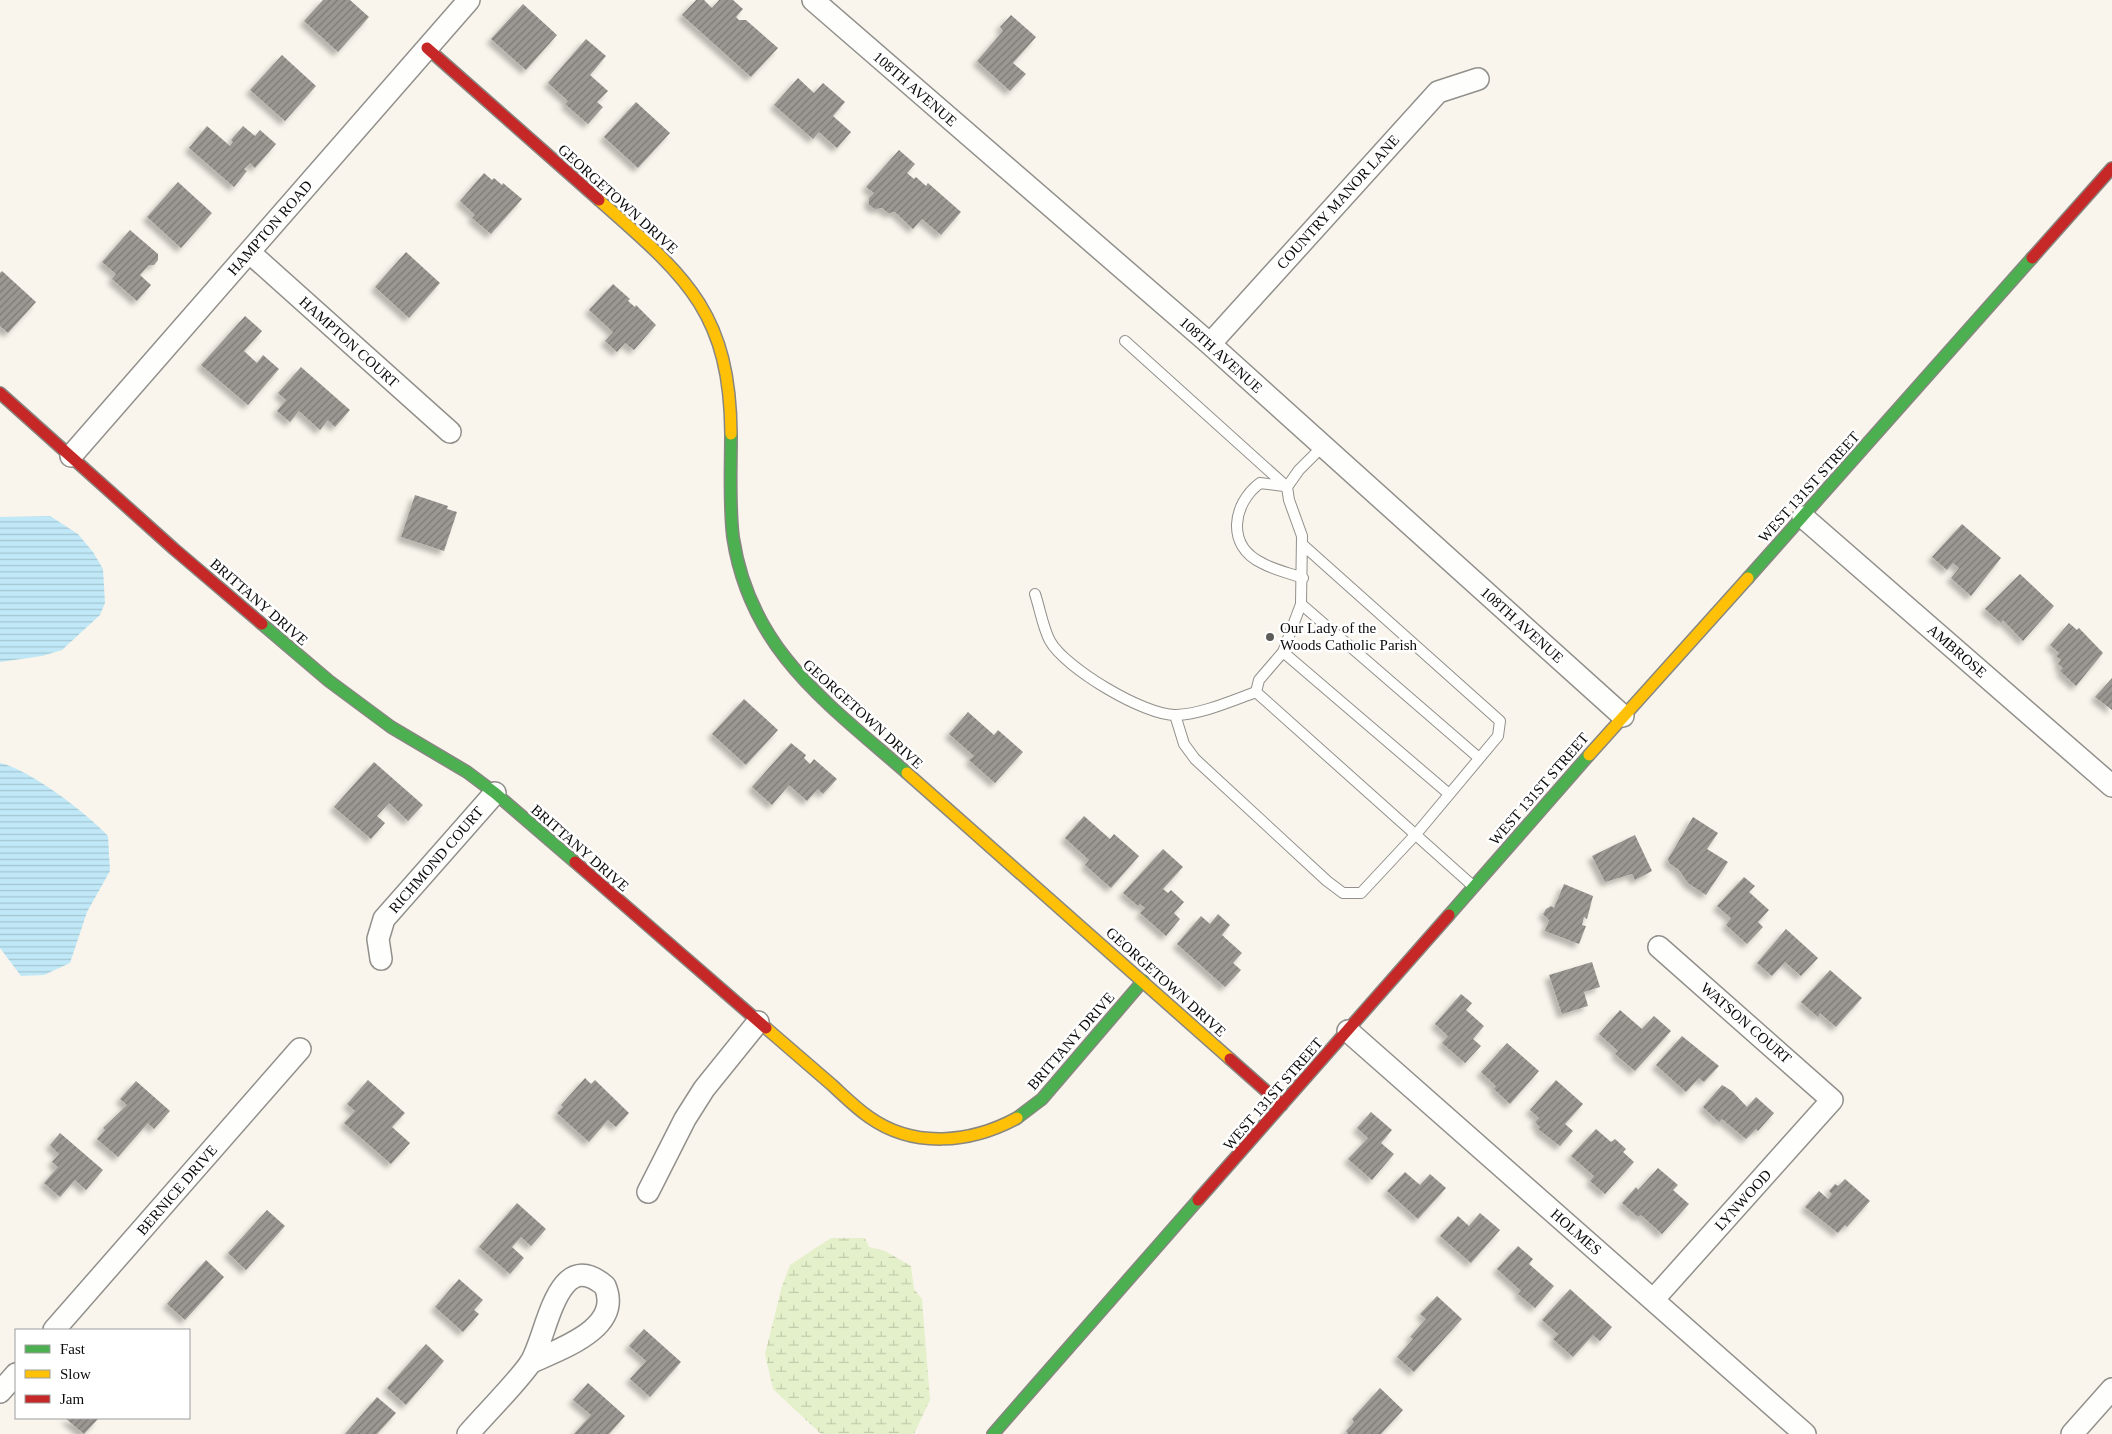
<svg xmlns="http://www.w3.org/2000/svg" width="2112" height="1434" font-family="Georgia,serif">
<defs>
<pattern id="wetland-marsh" width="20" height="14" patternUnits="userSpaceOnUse" patternTransform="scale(1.25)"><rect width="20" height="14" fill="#e4f0ca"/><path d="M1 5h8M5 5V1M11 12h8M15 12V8" fill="none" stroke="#c2ccac"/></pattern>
<pattern id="water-rules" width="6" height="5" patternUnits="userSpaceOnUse" patternTransform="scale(1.25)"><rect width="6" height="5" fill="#c0e8f6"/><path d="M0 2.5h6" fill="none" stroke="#a4c6d2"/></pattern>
<pattern id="building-hatch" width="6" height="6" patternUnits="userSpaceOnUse" patternTransform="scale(1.25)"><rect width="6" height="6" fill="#9b9893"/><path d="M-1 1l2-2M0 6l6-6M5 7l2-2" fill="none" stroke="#7d7a76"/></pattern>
<filter id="shadow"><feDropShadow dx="-4.5" dy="4.5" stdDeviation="2.5" flood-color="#0004"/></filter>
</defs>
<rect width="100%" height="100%" fill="#f9f5ec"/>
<path fill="url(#wetland-marsh)" d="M831,1238H865L869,1247L885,1251L911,1266L914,1289L922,1299L930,1400L914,1434H821L773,1389L765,1354L782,1286L790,1265Z"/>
<path fill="url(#water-rules)" d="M50,516L78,534L93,552L103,569L105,603L100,615L62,650L42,656L0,662V517Z
M0,763C29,769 88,814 108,836L110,871L87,912L70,963L44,975L21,976L0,948Z"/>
<path fill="url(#building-hatch)" filter="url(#shadow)" d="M323,0H350L369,17L338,52L304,21Z
M696,0H704L712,8L719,0H733L743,9L736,17L739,20H746L778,48L751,77L682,15Z
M523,4L557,35L526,70L491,39Z
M1011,15L1036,37L1013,63L1026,74L1010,91L977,61L1003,31L1000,27Z
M586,39L606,56L590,75L608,91L597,102L603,107L588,124L565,104L568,101L548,83Z
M282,55L316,86L285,121L250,90Z
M798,78L814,93L823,83L845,102L833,116L851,132L837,148L819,132L813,139L774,105Z
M636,102L670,133L638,168L604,137Z
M207,126L230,146L233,142L231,140L243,126L255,136L260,130L276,144L255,168L250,163L244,169L247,171L234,187L189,148Z
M899,150L915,164L907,173L914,179L916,177L926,186L928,183L961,212L941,235L922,219L913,229L895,212L888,213L882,208L875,209L869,205V198L874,193L866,187Z
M484,173L492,180L494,178L502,185L503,183L522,199L491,234L472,218L475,215L460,201Z
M178,182L212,213L181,248L147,217Z
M130,230L158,254V260L154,265H149L140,275L151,285L137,301L112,279L116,274L102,262Z
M406,252L440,283L409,318L375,287Z
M2,271L36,302L8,333L0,326V273Z
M613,284L630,299L628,301L635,307L636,305L656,325L634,350L625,343L617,352L605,341L613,332L589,310Z
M245,316L262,331L244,351L257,363L263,355L279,369L248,405L201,365Z
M301,367L350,410L335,427L328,420L320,430L299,411L290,422L277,411L286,400L278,393Z
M415,495L448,506L447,509L457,512L444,551L401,537Z
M1962,524L2001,558L1971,596L1951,578L1959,568L1953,563L1947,570L1932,557Z
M2020,574L2054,606L2023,641L2003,620L2001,623L1985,609Z
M2069,623L2077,630L2079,628L2103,653L2076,686L2060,671L2063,668L2058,664L2061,660L2056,656L2059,653L2050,645Z
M2112,678V710L2095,697Z
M744,699L778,730L746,765L712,734Z
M968,712L994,735L998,730L1023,752L995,783L969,760L974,756L949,734Z
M791,743L806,755L804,758L810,764L814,759L837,779L823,794L818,789L807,801L789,785L772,805L752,787Z
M374,762L423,805L408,821L389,803L377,816L385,823L371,839L334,807Z
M1084,816L1110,839L1114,834L1139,856L1111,888L1085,865L1089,860L1065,838Z
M1693,817L1718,833L1707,849L1728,862L1706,895L1688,883L1679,870L1669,863L1668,859Z
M1635,835L1652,871L1635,880L1632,874L1605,882L1592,856Z
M1163,849L1183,867L1163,889L1168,893L1171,890L1184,902L1174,913L1180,919L1166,936L1140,913L1145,908L1140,904L1138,906L1123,893Z
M1744,877L1755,886L1749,892L1769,910L1758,922L1763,927L1747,944L1726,925L1731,918L1717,906Z
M1564,884L1593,896L1587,919L1584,917L1582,925L1586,926L1579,944L1545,931L1549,920L1543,914L1546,909L1551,906L1554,908Z
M1218,914L1230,925L1222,935L1242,953L1233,963L1241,970L1225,987L1177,944L1201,916L1210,924Z
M1786,929L1818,958L1801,976L1785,962L1772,976L1757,963Z
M1592,962L1600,987L1584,992L1588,1006L1562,1014L1549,975Z
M1830,970L1862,998L1836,1027L1820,1013L1818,1017L1801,1002Z
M1461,994L1472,1003L1466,1010L1484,1026L1473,1039L1481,1046L1465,1063L1442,1043L1448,1036L1435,1024Z
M1620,1010L1642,1029L1654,1016L1671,1031L1635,1071L1615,1054L1618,1051L1599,1034Z
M1682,1036L1719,1066L1704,1082L1699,1078L1686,1092L1656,1065Z
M1507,1043L1539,1071L1510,1104L1494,1089L1496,1086L1481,1072Z
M585,1078L591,1084L595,1080L629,1113L616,1127L608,1120L589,1142L557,1113L563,1107L561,1105Z
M368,1080L405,1113L392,1127L410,1143L391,1164L344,1123L355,1111L347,1104Z
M1556,1080L1583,1104L1565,1124L1573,1131L1560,1146L1538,1129L1540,1127L1535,1122L1539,1118L1530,1110Z
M136,1081L170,1111L154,1129L148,1123L118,1157L97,1139L105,1130L103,1128L127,1105L120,1099Z
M1722,1085L1732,1091L1747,1107L1756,1097L1774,1113L1758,1131L1756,1129L1746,1139L1722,1119L1719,1122L1703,1107Z
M1371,1112L1392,1130L1381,1143L1394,1154L1372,1180L1348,1159L1368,1138L1357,1128Z
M1596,1129L1611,1142L1615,1139L1626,1149L1623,1152L1634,1162L1605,1194L1590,1181L1594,1176L1571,1156Z
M60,1133L103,1170L86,1190L75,1180L60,1197L44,1183L58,1167L52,1162L59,1154L50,1145Z
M1658,1168L1678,1185L1673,1190L1689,1204L1662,1234L1641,1215L1638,1217L1622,1203L1636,1187L1638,1190Z
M1405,1172L1420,1185L1430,1174L1446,1188L1418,1219L1387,1191Z
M1845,1179L1870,1201L1847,1227L1845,1225L1838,1233L1805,1207L1819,1191L1828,1199L1832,1194L1829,1191L1835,1184L1838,1186Z
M517,1203L546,1229L531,1246L521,1237L512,1247L524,1258L510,1274L479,1247Z
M267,1210L285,1226L246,1270L228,1253Z
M1480,1213L1500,1230L1471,1263L1440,1236L1458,1216L1469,1226Z
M1518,1246L1533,1259L1529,1264L1554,1286L1535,1308L1518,1294L1521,1291L1497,1269Z
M206,1260L224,1277L185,1320L167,1304Z
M459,1279L483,1300L474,1310L479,1314L463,1332L435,1307Z
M1570,1289L1612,1327L1600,1341L1593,1335L1573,1357L1553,1339L1558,1334L1542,1320Z
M1437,1296L1462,1319L1414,1372L1397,1357L1413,1339L1410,1337L1426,1319L1420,1314Z
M644,1329L681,1362L650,1397L630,1379L646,1361L629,1346Z
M426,1344L444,1361L406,1405L387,1388Z
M588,1383L625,1416L609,1434H574L591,1415L573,1400Z
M1380,1388L1403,1410L1381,1434H1348L1346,1431L1354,1422L1352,1419Z
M377,1397L396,1413L377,1434H345Z
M65,1418H99L84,1434Z"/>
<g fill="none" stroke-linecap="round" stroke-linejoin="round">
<defs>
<path id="lane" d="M1125,341L1287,487
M1323,446L1299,470L1287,487L1289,500L1302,536L1301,604L1283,652L1259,680L1256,692L1473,886
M1284,486L1260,483C1232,504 1226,546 1262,563C1274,570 1289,573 1303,578
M1035,594C1040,609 1043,628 1050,641C1065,668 1145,716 1176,715C1202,714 1231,701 1256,692
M1301,604L1479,758
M1283,652L1449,794
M1175,715L1184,744L1195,759L1327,881L1343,893H1361L1417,833L1498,736L1500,721L1303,545"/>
<path id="street" d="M813,0L1210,344L1623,716
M249,252L450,432
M1210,344L1438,92L1478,79
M71,456L469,0
M1803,517L2112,786
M381,959L378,939L384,919L495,793
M1348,1031L1805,1434
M648,1192L685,1119L704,1089L758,1022
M1653,1300L1832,1100L1659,947
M54,1330L300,1049
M0,1392L16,1374
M468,1434C488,1411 511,1389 529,1365C547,1341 555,1243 605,1286C623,1329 559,1349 530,1363
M2072,1434L2112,1389"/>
<path id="fast" d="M731,434C731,469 729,503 733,537C750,650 827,703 907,773
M1748,578L2032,258
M262,624L329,681L391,727L467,772L495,793L575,862
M1449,915L1589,755
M1017,1118L1042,1099L1143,981
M993,1434L1198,1200"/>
<path id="slow" d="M599,200C685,276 730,311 731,434
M1589,755L1748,578
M907,773L1230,1059
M766,1028C788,1047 810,1066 832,1085C844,1096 856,1108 869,1117C914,1149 971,1143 1017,1118"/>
<path id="jam" d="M427,48L599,200
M2032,258L2112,168
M0,393L174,549L262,624
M575,862L766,1028
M1230,1059L1282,1105
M1198,1200L1449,915"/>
</defs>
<use href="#lane" stroke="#92908c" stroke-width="12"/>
<use href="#street" stroke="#92908c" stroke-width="24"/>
<use href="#fast" stroke="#888682" stroke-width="14"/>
<use href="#slow" stroke="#888682" stroke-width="14"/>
<use href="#jam" stroke="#888682" stroke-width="14"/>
<use href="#lane" stroke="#fefefc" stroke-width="10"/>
<use href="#street" stroke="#fefefc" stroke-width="21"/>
<use href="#fast" stroke="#4caf50" stroke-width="11"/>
<use href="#slow" stroke="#ffc107" stroke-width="11"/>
<use href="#jam" stroke="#c62828" stroke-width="11"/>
</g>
<circle fill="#5e5c59" stroke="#fff" stroke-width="2" cx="1270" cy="637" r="5"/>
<g text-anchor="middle" stroke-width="5" stroke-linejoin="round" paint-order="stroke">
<g font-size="15" fill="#0a0a0a" stroke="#fff">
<text transform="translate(915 89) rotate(41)" y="5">108TH AVENUE</text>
<text transform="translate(618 199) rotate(42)" y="5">GEORGETOWN DRIVE</text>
<text transform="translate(1338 202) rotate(-48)" y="5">COUNTRY MANOR LANE</text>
<text transform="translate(270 228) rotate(-49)" y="5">HAMPTON ROAD</text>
<text transform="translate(349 342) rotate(42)" y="5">HAMPTON COURT</text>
<text transform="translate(1221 355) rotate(42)" y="5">108TH AVENUE</text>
<text transform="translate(1809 487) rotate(-48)" y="5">WEST 131ST STREET</text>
<text transform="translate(259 602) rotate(41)" y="5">BRITTANY DRIVE</text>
<text transform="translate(1522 625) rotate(42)" y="5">108TH AVENUE</text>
<text transform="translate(1957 651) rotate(41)" y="5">AMBROSE</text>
<text transform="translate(863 714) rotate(42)" y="5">GEORGETOWN DRIVE</text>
<text transform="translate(1539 789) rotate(-49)" y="5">WEST 131ST STREET</text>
<text transform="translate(580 848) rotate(41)" y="5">BRITTANY DRIVE</text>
<text transform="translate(436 860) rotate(-49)" y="5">RICHMOND COURT</text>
<text transform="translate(1166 982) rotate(42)" y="5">GEORGETOWN DRIVE</text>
<text transform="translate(1746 1023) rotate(41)" y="5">WATSON COURT</text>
<text transform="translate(1071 1041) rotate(-49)" y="5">BRITTANY DRIVE</text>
<text transform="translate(1273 1094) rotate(-49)" y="5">WEST 131ST STREET</text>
<text transform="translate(177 1190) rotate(-49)" y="5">BERNICE DRIVE</text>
<text transform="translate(1743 1200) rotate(-48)" y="5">LYNWOOD</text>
<text transform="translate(1576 1232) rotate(41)" y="5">HOLMES</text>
</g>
<g font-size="15" fill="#0a0a0a" stroke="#fff" text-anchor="start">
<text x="1280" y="633">Our Lady of the<tspan x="1280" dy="17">Woods Catholic Parish</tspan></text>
</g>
</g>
<rect x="15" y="1329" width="175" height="90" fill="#ffffff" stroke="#9d9d9d"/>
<rect x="25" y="1345" width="25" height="8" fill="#4caf50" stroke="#9d9d9d"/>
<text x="60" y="1354" font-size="15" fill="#0a0a0a">Fast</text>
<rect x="25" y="1370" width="25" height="8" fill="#ffc107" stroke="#9d9d9d"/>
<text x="60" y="1379" font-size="15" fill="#0a0a0a">Slow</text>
<rect x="25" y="1395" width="25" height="8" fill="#c62828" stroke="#9d9d9d"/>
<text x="60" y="1404" font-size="15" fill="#0a0a0a">Jam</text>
</svg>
